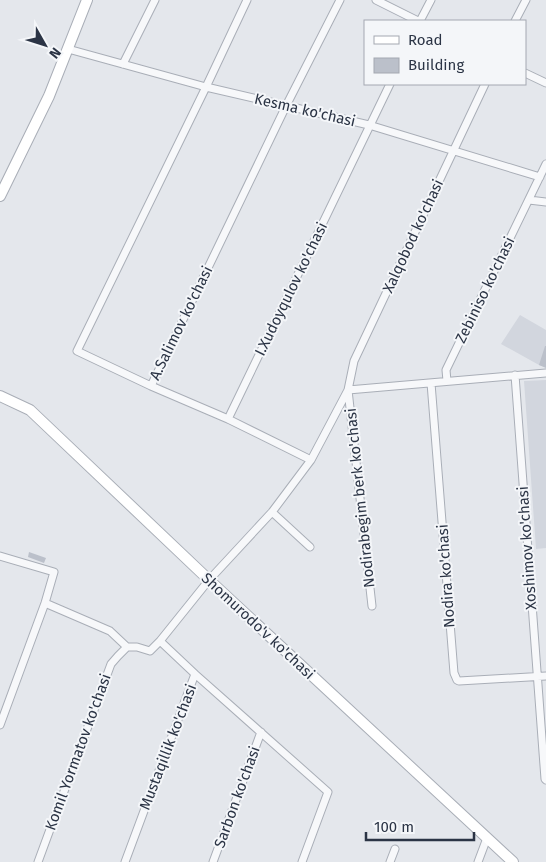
<svg xmlns="http://www.w3.org/2000/svg" width="546" height="862" font-family="'Fira Sans',sans-serif">
<rect width="100%" height="100%" fill="#e4e7ec"/>
<path fill="#d2d6de" d="M520,315L546,330V367L539,365L501,344Z
M546,380V548L536,549L524,381Z"/>
<path fill="#bbc0ca" d="M545,346H546V368L539,365Z
M29,552L46,558L44,563L28,557Z"/>
<g fill="none" stroke-linecap="round" stroke-linejoin="round">
<defs>
<path id="street" d="M247,0L206,87L77,351L151,386L286,106L340,0
M376,0L418,21
M420,21L431,0
M515,21L526,0
M68,49L206,87L369,125L540,177
M123,64L155,0
M525,73L546,83
M529,200L546,202
M515,375L545,779L546,780
M447,381L446,370L546,164
M431,383L454,673L457,680L459,681L546,676
M151,386L228,419L390,84
M348,390L546,373
M228,419L311,460L348,390
M272,512L310,547
M0,556L54,572L45,603L0,725
M45,603L110,631L127,647H137L150,651L160,641
M372,606L348,390L354,361L485,84
M195,674L328,792L302,862
M38,862L111,664L118,656L127,647
M125,862L195,674L160,641L209,580L272,512L311,460
M213,862L261,732
M390,862L395,849
M478,862L487,838"/>
<path id="secondary" d="M0,196L49,96L87,0
M0,396L30,410L209,580L513,862"/>
</defs>
<use href="#street" stroke="#a9aeb7" stroke-width="9"/>
<use href="#secondary" stroke="#a9aeb7" stroke-width="12"/>
<use href="#street" stroke="#f7f8fa" stroke-width="7"/>
<use href="#secondary" stroke="#fff" stroke-width="10"/>
</g>
<g text-anchor="middle" stroke-width="4" stroke-linejoin="round" paint-order="stroke">
<g font-size="15" fill="#2b3445" stroke="#f4f6f9">
<text transform="translate(305 110) rotate(13)" y="5">Kesma ko'chasi</text>
<text transform="translate(413 236) rotate(-65)" y="5">Xalqobod ko'chasi</text>
<text transform="translate(291 289) rotate(-64)" y="5">I.Xudoyqulov ko'chasi</text>
<text transform="translate(485 290) rotate(-64)" y="5">Zebiniso ko'chasi</text>
<text transform="translate(181 323) rotate(-64)" y="5">A.Salimov ko'chasi</text>
<text transform="translate(360 498) rotate(-96)" y="5">Nodirabegim berk ko'chasi</text>
<text transform="translate(527 548) rotate(-94)" y="5">Xoshimov ko'chasi</text>
<text transform="translate(446 576) rotate(-94)" y="5">Nodira ko'chasi</text>
<text transform="translate(258 626) rotate(43)" y="5">Shomurodo'v ko'chasi</text>
<text transform="translate(168 747) rotate(-69)" y="5">Mustaqillik ko'chasi</text>
<text transform="translate(78 752) rotate(-70)" y="5">Komil Yormatov ko'chasi</text>
<text transform="translate(237 797) rotate(-70)" y="5">Sarbon ko'chasi</text>
</g>
</g>
<rect x="364" y="20" width="162" height="65" fill="#f4f6f9" stroke="#a4a8b1"/>
<rect x="374" y="36" width="25" height="8" fill="#ffffff" stroke="#a4a8b1"/>
<text x="408" y="45" font-size="15" fill="#2b3445">Road</text>
<rect x="374" y="58" width="25" height="15" fill="#bbc0ca" stroke="#a4a8b1"/>
<text x="408" y="70" font-size="15" fill="#2b3445">Building</text>
<g transform="translate(45 45) rotate(129)" stroke="#f4f6f9" stroke-width="4" paint-order="stroke">
<path d="M0-4L9 19L0 12L-9 19Z" fill="#2b3445"/>
<text y="-8" font-size="14" font-weight="bold" text-anchor="middle" fill="#2b3445">N</text>
</g>
<path d="M366 832v8h108v-8" fill="none" stroke="#2b3445" stroke-width="2.5"/>
<text x="374" y="832" font-size="15" fill="#2b3445" stroke="#f4f6f9" stroke-width="4" paint-order="stroke">100 m</text>
</svg>
